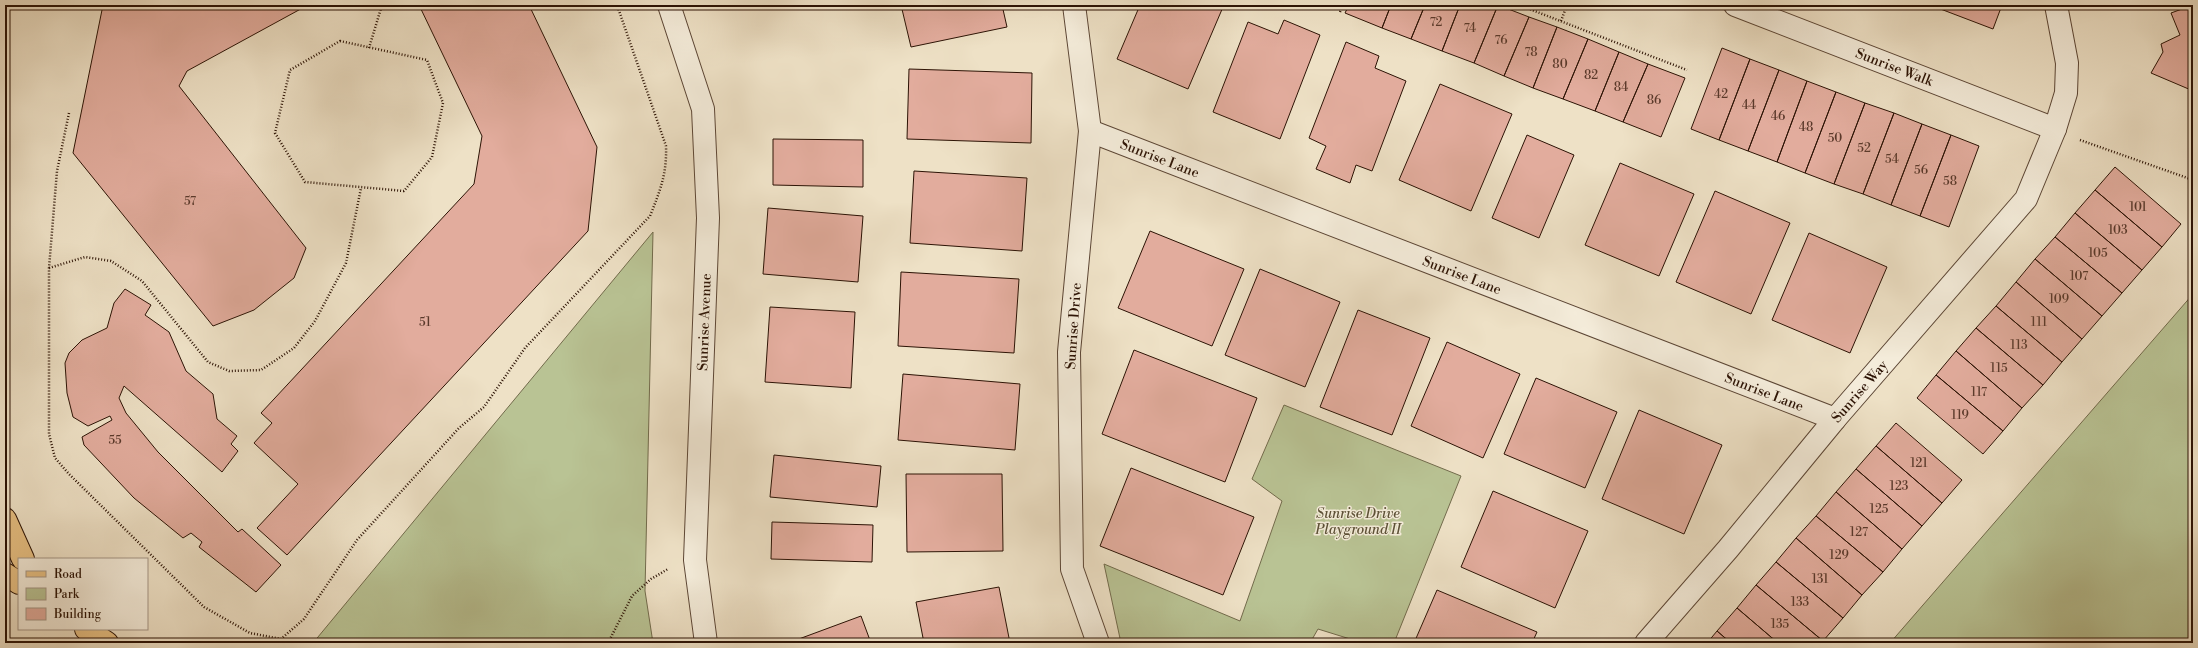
<svg xmlns="http://www.w3.org/2000/svg" width="2198" height="648" font-family="'Libre Bodoni',serif">
<rect width="100%" height="100%" fill="#eee1c6"/>
<filter id="stains"><feTurbulence type="fractalNoise" baseFrequency=".005" numOctaves="4"/><feColorMatrix values="0 0 0 0 .2 0 0 0 0 .09 0 0 0 0 .02 0 0 0 .5 -.17"/></filter>
<radialGradient id="worn" r=".72"><stop offset=".6" stop-color="#630" stop-opacity="0"/><stop offset="1" stop-color="#630" stop-opacity=".3"/></radialGradient>
<path fill="#b9c394" stroke="#726b4c" d="M653,232L645,591L653,643H313Z
M2193,294V643H1890Z
M1284,405L1461,476L1394,643H1363L1318,629L1310,643H1121L1104,564L1240,621L1282,501L1252,479Z"/>
<path fill="#e2ac9d" stroke="#2c1305" d="M103,5H308L187,71L179,86L306,248L294,278L254,310L213,326L73,153Z
M419,5H529L597,147L588,231L287,555L257,528L298,484L254,443L272,423L261,413L474,184L482,136Z
M901,5H1002L1007,27L911,47Z
M1140,5H1218L1223,7L1188,89L1117,59Z
M1324,5H1336L1334,9Z
M1349,5H1391L1382,28L1345,13Z
M1391,5H1425L1411,39L1382,28Z
M1425,5H1460L1442,51L1411,39Z
M1460,5H1498L1474,63L1442,51Z
M1498,5L1529,17L1504,76L1474,63Z
M1930,5H2002L1993,29Z
M2193,5V90H2191L2151,73L2163,52L2161,44L2180,35L2171,13Z
M1529,17L1557,27L1533,88L1504,76Z
M1284,20L1320,35L1280,139L1213,112L1248,22L1278,34Z
M1557,27L1588,39L1563,99L1533,88Z
M1588,39L1619,52L1595,111L1563,99Z
M1346,42L1379,56L1375,68L1406,81L1372,171L1356,165L1350,183L1316,169L1326,146L1309,138Z
M1722,48L1750,59L1719,140L1691,129Z
M1619,52L1648,64L1623,122L1595,111Z
M1750,59L1779,70L1748,151L1719,140Z
M1648,64L1685,78L1661,137L1623,122Z
M909,69L1032,73L1031,143L907,139Z
M1779,70L1807,81L1777,162L1748,151Z
M1807,81L1836,92L1805,173L1777,162Z
M1440,84L1512,114L1471,211L1399,180Z
M1836,92L1865,103L1834,184L1805,173Z
M1865,103L1894,113L1863,194L1834,184Z
M1894,113L1922,124L1891,205L1863,194Z
M1922,124L1951,135L1920,216L1891,205Z
M1527,135L1574,155L1539,238L1492,218Z
M1951,135L1979,146L1949,227L1920,216Z
M773,139L863,140V187L773,185Z
M1620,163L1694,194L1659,276L1585,245Z
M2115,167L2181,224L2162,247L2095,190Z
M914,171L1027,178L1022,251L910,243Z
M2095,190L2162,247L2142,270L2075,213Z
M1715,191L1790,223L1751,314L1676,282Z
M768,208L863,216L858,282L763,274Z
M2075,213L2142,270L2122,293L2055,237Z
M1150,231L1244,269L1212,346L1118,308Z
M1809,233L1887,267L1850,353L1772,320Z
M2055,237L2122,293L2102,316L2035,259Z
M2035,259L2102,316L2082,339L2016,282Z
M1260,269L1340,302L1305,387L1225,355Z
M901,272L1019,279L1014,353L898,346Z
M2016,282L2082,339L2062,362L1996,306Z
M125,289L151,305L145,315L169,332L186,371L213,394L217,419L237,436L231,444L238,451L222,472L124,386L119,398L126,413L158,452L238,532L242,529L281,565L256,592L199,547L202,542L191,533L183,538L134,498L84,445L82,437L112,420L110,416L88,426L73,417L67,393L65,363L69,353L82,340L107,328L114,303Z
M1996,306L2062,362L2043,385L1976,328Z
M770,307L855,312L851,388L765,382Z
M1358,310L1430,338L1392,435L1320,407Z
M1976,328L2043,385L2022,408L1956,351Z
M1447,342L1520,374L1483,458L1411,426Z
M1134,350L1257,398L1225,482L1102,434Z
M1956,351L2022,408L2003,431L1936,375Z
M903,374L1020,384L1015,450L898,440Z
M1936,375L2003,431L1983,454L1917,398Z
M1536,378L1617,412L1585,488L1504,454Z
M1639,410L1722,445L1684,534L1602,499Z
M1896,423L1962,480L1942,503L1876,446Z
M1876,446L1942,503L1922,526L1856,469Z
M774,455L881,466L877,507L770,497Z
M1131,468L1254,517L1223,595L1100,546Z
M1856,469L1922,526L1902,549L1836,492Z
M906,474H1002L1003,551L907,552Z
M1493,491L1588,531L1555,608L1461,567Z
M1836,492L1902,549L1883,572L1816,516Z
M1816,516L1883,572L1862,595L1796,538Z
M772,522L873,525L872,562L771,559Z
M1796,538L1862,595L1843,618L1776,562Z
M1776,562L1843,618L1823,641L1756,585Z
M1756,585L1823,641L1822,643H1778L1737,608Z
M999,587L1010,643H924L916,602Z
M1437,590L1537,632L1532,643H1414Z
M1737,608L1778,643H1731L1717,631Z
M861,616L871,643H788Z
M1717,631L1731,643H1707Z"/>
<g fill="none" stroke-linecap="round" stroke-linejoin="round">
<defs>
<g id="minor">
<path d="M669,5L703,109L708,218L695,560L706,643"/>
<path d="M1074,5L1090,131L1069,352L1072,569L1098,643"/>
<path id="s1" d="M1735,5L2055,129"/>
<path id="s2" d="M1090,131L1835,419"/>
<path id="s3" d="M1646,643L1728,549L1835,419L2026,199L2055,129L2066,93L2067,63L2056,5"/>
</g>
<path id="major" d="M5,574L19,583
M86,629L107,643"/>
<path id="highway" d="M5,519L23,559"/>
</defs>
<use href="#minor" stroke="#5c4635" stroke-width="24"/>
<use href="#major" stroke="#2c1305" stroke-width="24"/>
<use href="#highway" stroke="#2c1305" stroke-width="24"/>
<path stroke="#2c1305" stroke-width="2.5" stroke-dasharray="1 2" stroke-linecap="butt" d="M1519,5L1687,70
M1700,5L1706,8
M1340,12L1343,5
M1561,21L1567,5
M340,41L427,60L443,103L432,157L404,191L305,182L275,133L290,70Z
M369,48L382,5
M69,113L57,171L49,268V434L55,458L69,474L204,607L250,633L281,639L304,619L357,540L459,428L484,407L525,348L650,216C660,191 667,174 666,146L617,5
M2080,140L2193,180
M49,268L85,257L111,261L142,281L208,362L229,371L261,370L294,348L315,321L346,263L361,188
M608,643L632,596L651,579L668,569"/>
<use href="#minor" stroke="#f4ecda" stroke-width="22"/>
<use href="#major" stroke="#e7c083" stroke-width="22"/>
<use href="#highway" stroke="#e7c083" stroke-width="22"/>
</g>
<g text-anchor="middle" stroke-width="3" stroke-linejoin="round" paint-order="stroke">
<g font-size="12" fill="#5a392b">
<text x="1436" y="26">72</text>
<text x="1470" y="32">74</text>
<text x="1501" y="44">76</text>
<text x="1531" y="56">78</text>
<text x="1560" y="68">80</text>
<text x="1591" y="79">82</text>
<text x="1621" y="91">84</text>
<text x="1721" y="98">42</text>
<text x="1654" y="104">86</text>
<text x="1749" y="109">44</text>
<text x="1778" y="120">46</text>
<text x="1806" y="131">48</text>
<text x="1835" y="142">50</text>
<text x="1864" y="152">52</text>
<text x="1892" y="163">54</text>
<text x="1921" y="174">56</text>
<text x="1950" y="185">58</text>
<text x="190" y="205">57</text>
<text x="2138" y="211">101</text>
<text x="2118" y="234">103</text>
<text x="2098" y="257">105</text>
<text x="2079" y="280">107</text>
<text x="2059" y="303">109</text>
<text x="425" y="326">51</text>
<text x="2039" y="326">111</text>
<text x="2019" y="349">113</text>
<text x="1999" y="372">115</text>
<text x="1979" y="396">117</text>
<text x="1960" y="419">119</text>
<text x="115" y="444">55</text>
<text x="1919" y="467">121</text>
<text x="1899" y="490">123</text>
<text x="1879" y="513">125</text>
<text x="1859" y="536">127</text>
<text x="1839" y="559">129</text>
<text x="1820" y="583">131</text>
<text x="1800" y="606">133</text>
<text x="1780" y="628">135</text>
</g>
<g font-size="14" fill="#2c1305" stroke="#f4ecda">
<text dy="5" stroke="none"><textPath href="#s1" startOffset="171">Sunrise Walk</textPath></text>
<text dy="5" stroke="none"><textPath href="#s2" startOffset="75">Sunrise Lane</textPath></text>
<text dy="5" stroke="none"><textPath href="#s2" startOffset="399">Sunrise Lane</textPath></text>
<text transform="translate(704 322) rotate(-88)" y="5">Sunrise Avenue</text>
<text transform="translate(1073 326) rotate(-86)" y="5">Sunrise Drive</text>
<text dy="5" stroke="none"><textPath href="#s2" startOffset="723">Sunrise Lane</textPath></text>
<text dy="5" stroke="none"><textPath href="#s3" startOffset="330">Sunrise Way</textPath></text>
</g>
<g font-size="14" font-style="italic" fill="#5d5137" stroke="#f4ecda">
<text x="1358" y="518">Sunrise Drive<tspan x="1358" dy="16">Playground II</tspan></text>
</g>
</g>
<rect width="2198" height="648" fill="none" stroke="#eee1c6" stroke-width="20"/>
<rect x="6" y="6" width="2186" height="636" fill="none" stroke="#2c1305" stroke-width="2"/>
<rect x="10" y="10" width="2178" height="628" fill="none" stroke="#2c1305"/>
<rect x="18" y="558" width="130" height="72" fill="#f4ecda" stroke="#a49585"/>
<rect x="26" y="571" width="20" height="6" fill="#e7c083" stroke="#a49585"/>
<text x="54" y="578" font-size="12" fill="#2c1305">Road</text>
<rect x="26" y="588" width="20" height="12" fill="#b9c394" stroke="#a49585"/>
<text x="54" y="598" font-size="12" fill="#2c1305">Park</text>
<rect x="26" y="608" width="20" height="12" fill="#e2ac9d" stroke="#a49585"/>
<text x="54" y="618" font-size="12" fill="#2c1305">Building</text>
<rect width="100%" height="100%" filter="url(#stains)"/>
<rect width="100%" height="100%" fill="url(#worn)"/>
</svg>
